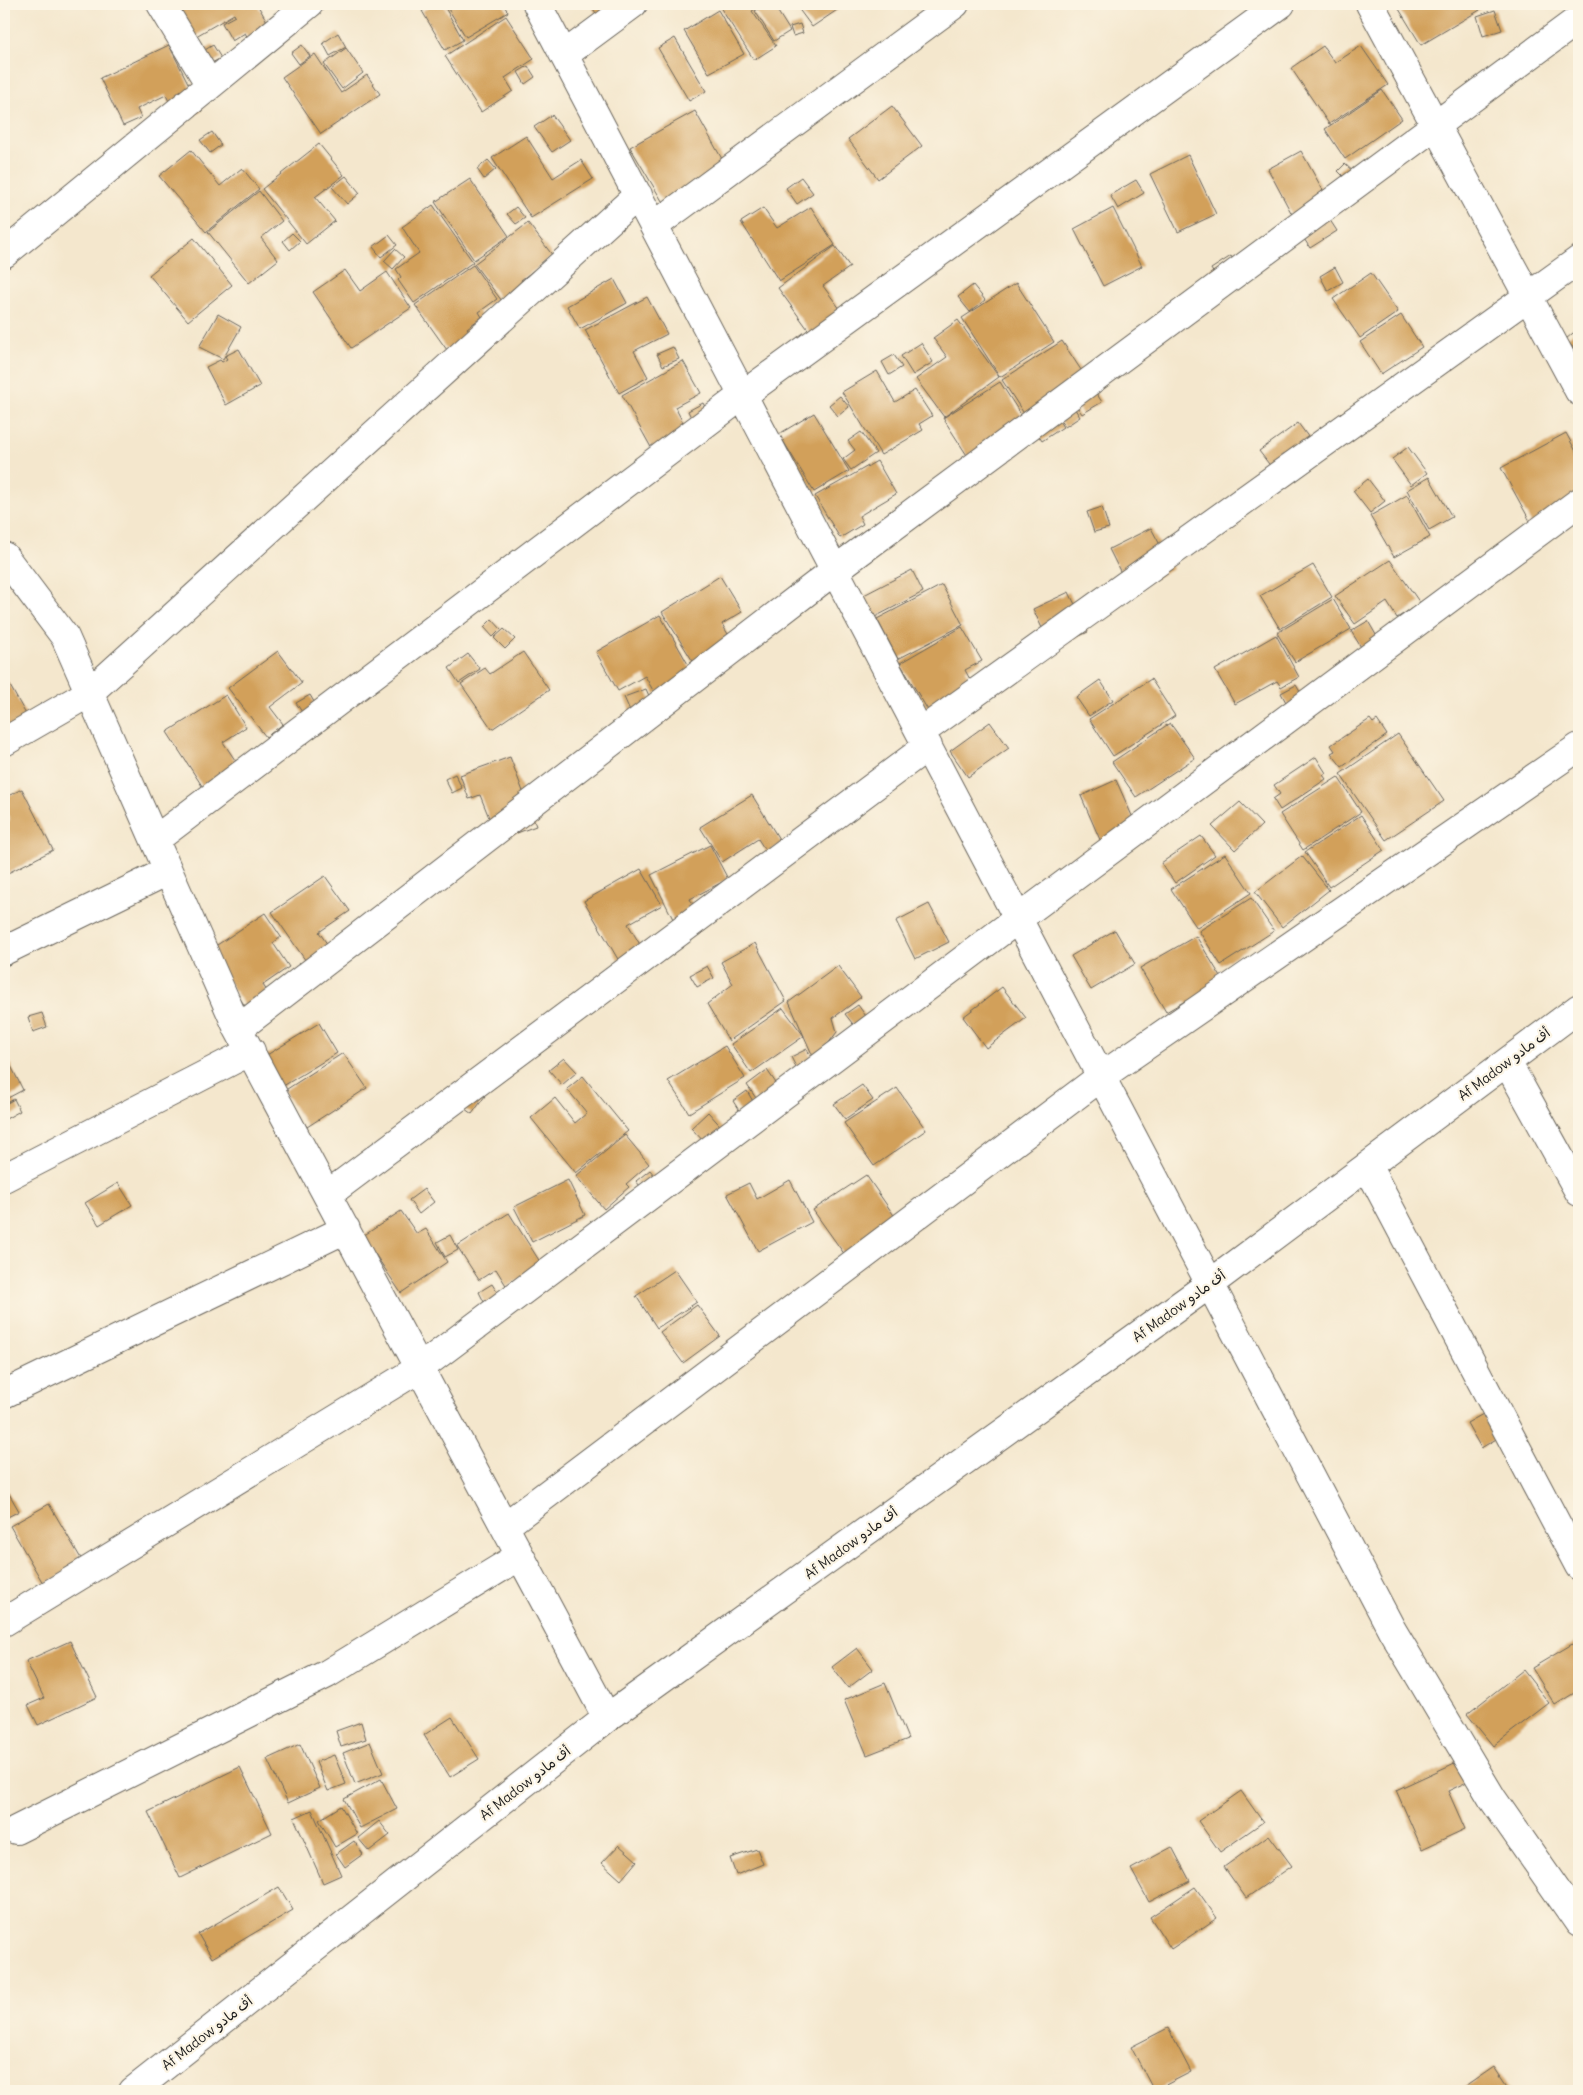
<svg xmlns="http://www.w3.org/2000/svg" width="1583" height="2095" font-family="Delius,'Playpen Sans Arabic',sans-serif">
<rect width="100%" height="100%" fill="#fcf5e5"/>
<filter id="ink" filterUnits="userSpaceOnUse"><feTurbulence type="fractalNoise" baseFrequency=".02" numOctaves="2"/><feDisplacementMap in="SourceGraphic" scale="10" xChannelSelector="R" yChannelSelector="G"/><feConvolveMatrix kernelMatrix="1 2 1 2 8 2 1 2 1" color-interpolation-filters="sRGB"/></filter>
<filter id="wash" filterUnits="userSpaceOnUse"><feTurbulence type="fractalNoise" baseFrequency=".0096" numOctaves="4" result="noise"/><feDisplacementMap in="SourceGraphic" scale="20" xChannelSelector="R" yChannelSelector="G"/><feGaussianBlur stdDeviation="1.12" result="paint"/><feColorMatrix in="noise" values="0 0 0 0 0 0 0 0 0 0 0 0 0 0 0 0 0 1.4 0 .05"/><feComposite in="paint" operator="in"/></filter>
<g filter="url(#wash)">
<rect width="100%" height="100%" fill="#f4e7cd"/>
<g id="blocks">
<path fill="#d2a05a" d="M170,4H257L272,30L251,43L245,33L232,41L222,23L235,16L234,14L191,39Z
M435,4H443L463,40L445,50L422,11Z
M445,4H503L508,12L466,37Z
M590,4H641L605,27Z
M718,4H763L752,11L776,46L754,60Z
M766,4H773L790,31L774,41L755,11Z
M795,4H841L843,6L812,27Z
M1408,4H1476L1480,10L1421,45L1399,9Z
M718,10L744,54L709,73L684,31Z
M1495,10L1502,30L1483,36L1477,16Z
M506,16L534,59L505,78L513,91L481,112L445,56Z
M800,24L803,33L793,36L790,27Z
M338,33L346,47L330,56L323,43Z
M675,38L706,91L689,101L658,48Z
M169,45L202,111L178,121L166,95L137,109L141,118L123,126L100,78Z
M213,45L221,58L208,65L200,53Z
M302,45L310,56L299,64L291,53Z
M1323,46L1335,63L1361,46L1388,85L1329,124L1291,68Z
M346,48L363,73L342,89L324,64Z
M315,54L341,93L367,75L380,94L321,134L282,77Z
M528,66L535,77L525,84L518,72Z
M1382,90L1402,119L1345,159L1325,129Z
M892,106L922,146L878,179L848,139Z
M695,111L731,175L668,211L630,147Z
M552,115L570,140L552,152L534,127Z
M212,132L221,145L210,153L200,140Z
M526,136L553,178L581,160L593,179L531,218L492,158Z
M319,144L344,175L315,197L335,221L306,244L262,189Z
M191,150L220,186L242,168L259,189L206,232L159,176Z
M1301,151L1329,201L1295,220L1268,169Z
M1188,155L1216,214L1178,232L1150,174Z
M488,160L496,169L484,179L477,169Z
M1345,164L1358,176L1343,193L1335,186L1342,177L1351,184L1338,171Z
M346,176L360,193L347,204L332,187Z
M801,177L813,193L797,204L786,188Z
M470,179L509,236L474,260L435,202Z
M1136,180L1144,193L1118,209L1110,195Z
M259,191L282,221L261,238L278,260L249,283L208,232Z
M433,205L473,262L414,303L398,280L401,277L396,269L419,253L402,227Z
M516,207L525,218L516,224L507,214Z
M811,207L835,245L779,281L741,222L763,208L777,228Z
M1113,208L1142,266L1103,286L1074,229Z
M1326,214L1337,231L1310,248L1299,231Z
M528,223L553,256L521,280L530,293L508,309L474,264Z
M292,233L300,241L290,250L283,241Z
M389,235L397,245L381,257L373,247Z
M194,238L232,285L188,321L149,275Z
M835,246L850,267L823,286L849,321L818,343L778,288Z
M395,249L404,257L393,269L384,261Z
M1231,256L1239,269L1219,282L1211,269Z
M473,265L497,299L479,312L482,317L467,328L481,347L457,364L415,305Z
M1335,267L1343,282L1328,291L1320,276Z
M345,270L360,291L387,272L411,308L351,348L313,292Z
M1371,273L1398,312L1360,338L1333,299Z
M614,279L627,303L580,329L567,306Z
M1016,283L1054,342L1000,377L962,318Z
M973,285L985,300L970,312L958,297Z
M647,297L667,334L634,351L648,377L619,393L585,330Z
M218,314L241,327L223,359L199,347Z
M1401,315L1422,347L1381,374L1360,342Z
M958,320L999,377L944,417L916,379L947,357L933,338Z
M1579,328V355L1566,339Z
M1062,341L1102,402L1082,414L1069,395L1050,407L1063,427L1042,441L1002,380Z
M921,343L933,362L913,375L901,356Z
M673,347L679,359L663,366L657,354Z
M239,349L260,386L226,405L206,367L220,360L222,362L227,359L225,356Z
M894,355L902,367L889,375L882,362Z
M683,361L701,393L675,407L688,432L653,451L622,395Z
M877,371L895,402L915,390L932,416L919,424L923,430L881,455L842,392Z
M1000,382L1036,438L979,474L943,418Z
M840,396L849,407L838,416L829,405Z
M703,403L712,420L696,428L688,411Z
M1071,403L1080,417L1065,427L1056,413Z
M814,413L849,471L814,492L779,434Z
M1298,423L1320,453L1282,481L1259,451Z
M861,432L876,453L851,470L843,459L855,450L848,441Z
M1566,433L1579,457V506L1535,530L1501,468Z
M1408,447L1427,473L1411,485L1392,459Z
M877,461L896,494L859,516L863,524L840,538L815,496Z
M1429,477L1452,517L1429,530L1407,490Z
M1368,479L1385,501L1370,513L1353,491Z
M1407,495L1430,537L1394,557L1370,516Z
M1102,507L1109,528L1094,532L1087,512Z
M1151,528L1173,569L1130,591L1109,549Z
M1390,560L1420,603L1397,618L1387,602L1355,624L1335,596Z
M1313,565L1332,597L1280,629L1260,596Z
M912,570L923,592L873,618L862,596Z
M720,576L742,612L722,624L736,648L699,671L662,612Z
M942,585L963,625L898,659L877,619Z
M1069,592L1088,632L1052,649L1033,609Z
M1333,599L1351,629L1295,662L1277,633Z
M660,615L693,673L655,694L645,676L618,691L596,652Z
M492,619L501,629L493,637L484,627Z
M1368,621L1380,642L1364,652L1351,631Z
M962,627L982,661L965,670L974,687L929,712L900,663Z
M504,629L515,639L505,649L494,638Z
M1276,635L1299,677L1281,687L1277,681L1235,704L1215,670Z
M278,651L302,683L270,707L283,724L266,737L228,688Z
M523,652L549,690L492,729L461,684L485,668L490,674Z
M468,654L480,669L459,683L449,668Z
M4,675L33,727L4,742Z
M1151,679L1175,716L1113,756L1089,719Z
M1100,680L1113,700L1089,716L1076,697Z
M1296,685L1303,697L1288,706L1281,693Z
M646,689L653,705L631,713L624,697Z
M226,695L246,727L223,742L241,769L206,792L167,732Z
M310,695L317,707L304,715L296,703Z
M1370,719L1373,723L1377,720L1387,735L1342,767L1331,753L1335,751L1331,745Z
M990,722L1009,748L968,777L950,751Z
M1170,723L1195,758L1136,797L1112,762Z
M1398,734L1444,801L1386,840L1340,774Z
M510,757L536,826L498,840L480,795L469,799L460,775Z
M1316,757L1326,773L1323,775L1326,779L1280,810L1273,799L1280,794L1274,785Z
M455,774L462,788L452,793L445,779Z
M1338,777L1361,812L1303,850L1280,814Z
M1116,780L1137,827L1101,842L1081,796Z
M22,789L53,850L4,875V823L10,820L4,808V798Z
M752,795L782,844L767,853L758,839L722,862L700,827Z
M1240,802L1262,825L1235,850L1212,826Z
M1361,815L1384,850L1329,887L1305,852Z
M1201,836L1215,855L1175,883L1161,863Z
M710,845L728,879L690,899L703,924L681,935L651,875Z
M1225,854L1251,893L1197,928L1171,889Z
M1302,856L1329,890L1282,927L1255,892Z
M641,869L662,905L628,924L642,948L619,961L584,901Z
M325,876L350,911L319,932L332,951L310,967L272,912Z
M1251,898L1274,931L1221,965L1199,931Z
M929,904L949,942L915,959L896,921Z
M265,913L281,937L273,943L289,967L263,985L271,997L249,1012L208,951Z
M1115,930L1135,964L1091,990L1071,956Z
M1196,936L1230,992L1193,1013L1185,1001L1166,1012L1140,968Z
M755,943L786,1001L729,1041L707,1004L733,984L721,962Z
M707,966L714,978L697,987L690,975Z
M838,966L861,997L833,1018L837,1032L815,1061L789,1002Z
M1002,987L1026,1018L986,1048L963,1017Z
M858,1005L868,1019L856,1028L845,1014Z
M783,1008L804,1036L751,1073L731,1044Z
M42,1013L47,1027L33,1032L28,1017Z
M319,1023L337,1053L280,1088L262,1058Z
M725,1046L745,1078L689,1113L668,1081Z
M807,1049L813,1062L797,1069L791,1057Z
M4,1052L23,1090L4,1100Z
M343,1053L367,1088L307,1127L284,1091Z
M564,1058L577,1072L562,1085L549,1070Z
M767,1070L778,1086L758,1101L747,1085Z
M583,1076L628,1131L576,1173L531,1118L555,1098L575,1123L587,1113L567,1089Z
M463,1079L485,1096L472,1114L450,1098Z
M862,1085L873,1100L845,1119L834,1104Z
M897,1088L926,1130L874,1166L844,1123Z
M747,1091L754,1103L740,1112L733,1101Z
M14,1099L20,1111L4,1120V1105Z
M708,1112L725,1131L708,1146L691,1128Z
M625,1135L649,1164L626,1184L629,1187L604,1209L576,1176Z
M650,1170L662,1185L648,1196L636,1181Z
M866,1175L902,1227L850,1262L813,1210Z
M568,1180L585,1215L532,1242L514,1207Z
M790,1180L812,1222L758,1251L727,1194L749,1183L757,1199Z
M118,1183L132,1205L99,1225L85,1203Z
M424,1189L434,1202L419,1214L409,1200Z
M401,1211L417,1234L426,1229L447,1262L401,1293L363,1236Z
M509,1213L542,1265L507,1287L496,1269L479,1280L457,1246Z
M450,1235L458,1250L445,1257L437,1242Z
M675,1270L697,1302L657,1328L636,1296Z
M492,1284L500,1297L486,1306L479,1292Z
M697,1305L720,1336L683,1363L660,1332Z
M1483,1414L1498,1438L1481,1448L1467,1423Z
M4,1485L19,1511L4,1519Z
M49,1504L83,1562L44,1585L10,1526Z
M1579,1640V1690L1555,1705L1532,1668Z
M70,1641L97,1697L38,1725L28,1705L44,1698L26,1661Z
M857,1648L873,1669L848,1688L832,1667Z
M1523,1670L1549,1703L1493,1746L1467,1714Z
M885,1683L908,1739L867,1755L844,1700Z
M452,1717L479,1759L450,1777L424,1735Z
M361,1722L366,1739L341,1747L336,1731Z
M370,1742L383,1773L355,1784L343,1753Z
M300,1744L320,1788L288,1803L267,1759Z
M334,1755L346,1784L328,1791L316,1762Z
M1459,1761L1469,1781L1448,1791L1465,1829L1422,1849L1396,1790Z
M240,1767L272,1833L180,1878L148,1812Z
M381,1779L397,1809L360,1828L344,1799Z
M1241,1791L1263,1822L1220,1852L1198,1821Z
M341,1806L357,1834L335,1847L319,1820Z
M312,1810L341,1875L323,1883L294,1818Z
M379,1821L390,1835L369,1851L358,1838Z
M1269,1835L1292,1866L1246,1898L1224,1867Z
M354,1841L363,1854L345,1867L336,1854Z
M619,1845L637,1861L621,1880L602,1863Z
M1172,1847L1190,1881L1149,1902L1131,1869Z
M757,1849L763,1864L736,1875L730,1858Z
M279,1887L293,1910L212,1958L198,1934Z
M1195,1887L1217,1918L1171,1949L1150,1917Z
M1168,2028L1191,2072L1154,2091L1131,2047Z
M1494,2067L1510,2091H1459Z"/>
</g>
</g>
<g filter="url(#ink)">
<use href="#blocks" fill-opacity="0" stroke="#68635a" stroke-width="1"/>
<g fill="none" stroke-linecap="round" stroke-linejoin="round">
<defs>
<path id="minor" d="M161,4L210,85
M537,4L1392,1630L1492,1798L1579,1923
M1370,4L1579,391
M564,55L633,4
M654,226L955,4
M4,254L309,4
M4,556L65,637L238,1029L607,1718
M921,732L1579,260
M4,742L89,693L638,195
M155,840L743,395L1281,4
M4,951L168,871
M238,1029L835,570L1579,19
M1507,1062L1579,1192
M1368,1167L1579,1566
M4,1178L251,1051
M327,1195L928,746
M4,1394L346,1229
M505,1526L1102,1076L1579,747
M4,1622L420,1368L1019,918L1579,502
M16,1830L327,1674L520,1556
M133,2091L607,1718L1211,1283L1579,1008"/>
</defs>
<use href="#minor" stroke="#68635a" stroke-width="30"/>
<use href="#minor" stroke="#fff" stroke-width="28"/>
</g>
</g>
<g text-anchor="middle" stroke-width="4.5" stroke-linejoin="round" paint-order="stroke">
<g font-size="14" fill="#1c1c1c" stroke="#fcf5e5">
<text transform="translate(1504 1064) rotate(-37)" y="5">Af Madow أف مادو</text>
<text transform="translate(1179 1306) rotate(-36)" y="5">Af Madow أف مادو</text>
<text transform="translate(851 1543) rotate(-36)" y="5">Af Madow أف مادو</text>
<text transform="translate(525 1783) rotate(-38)" y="5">Af Madow أف مادو</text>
<text transform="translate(207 2033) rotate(-38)" y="5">Af Madow أف مادو</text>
</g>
</g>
<rect width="1583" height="2095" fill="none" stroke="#fcf5e5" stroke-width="20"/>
</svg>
